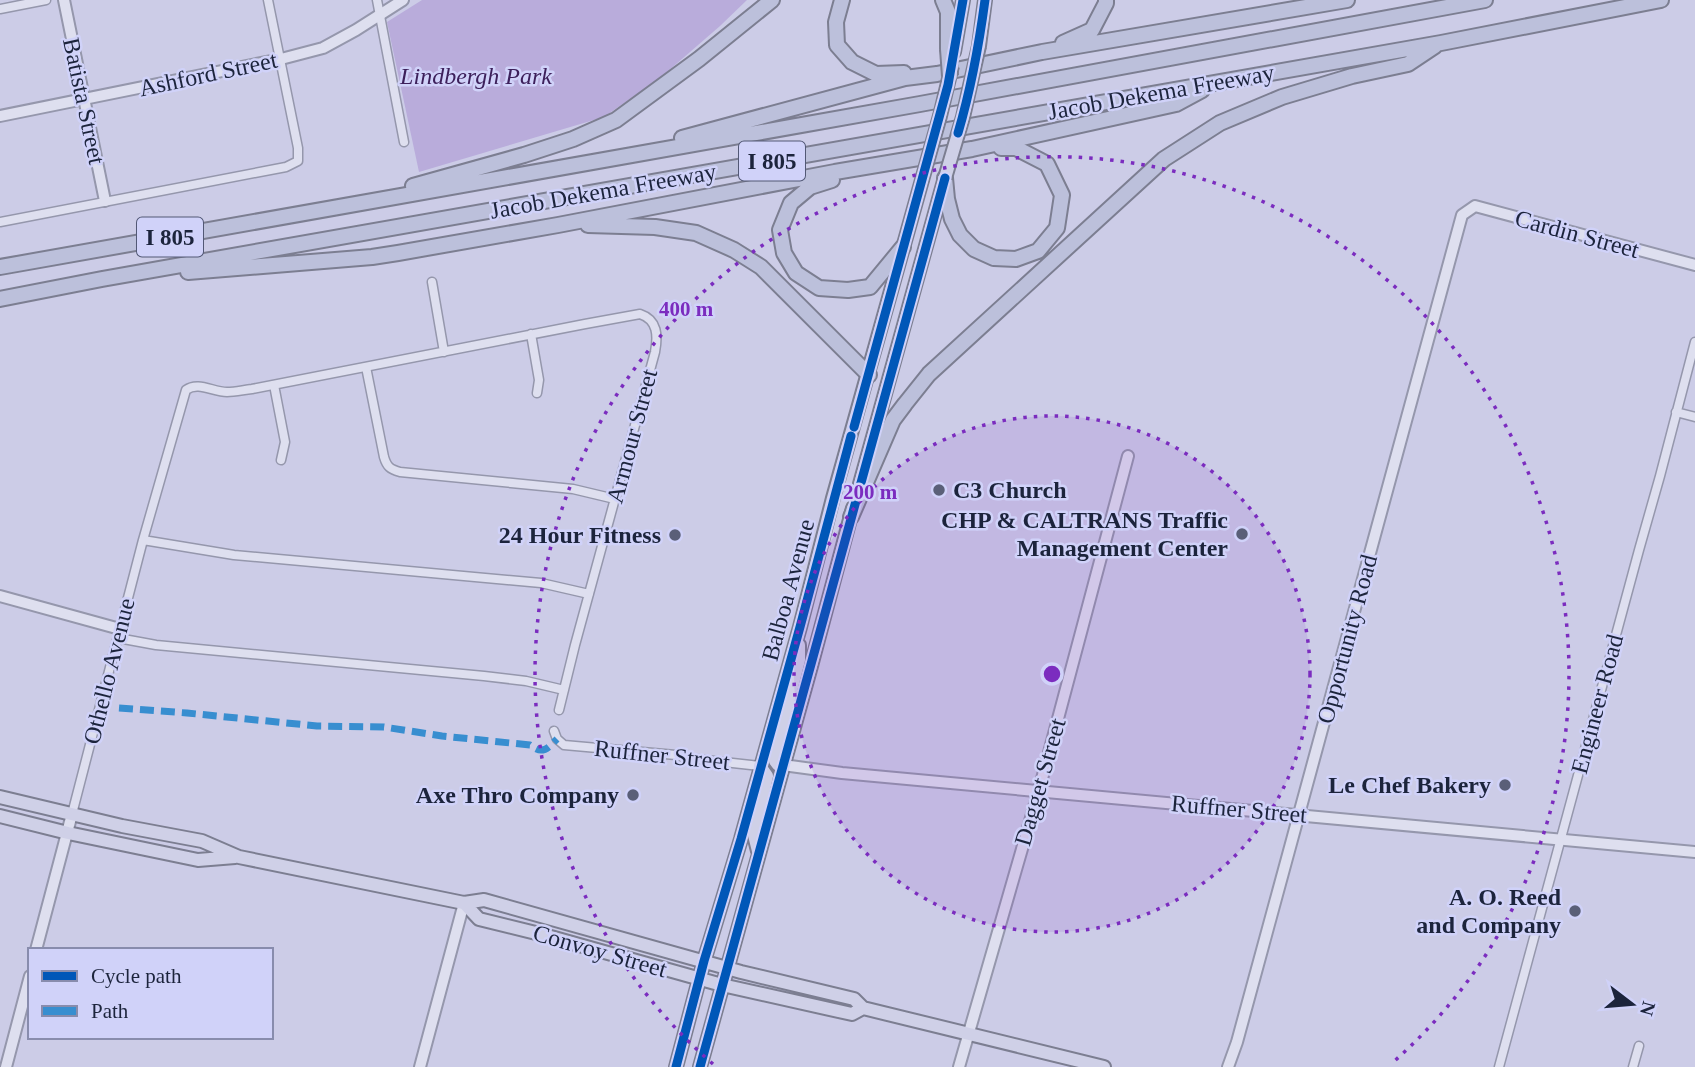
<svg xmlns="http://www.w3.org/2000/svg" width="1695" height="1067" font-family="Georgia,serif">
<rect width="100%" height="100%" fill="#cccce7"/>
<path fill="#b9acdb" d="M422,0H747L720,26L660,78L604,117L419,172L387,22Z"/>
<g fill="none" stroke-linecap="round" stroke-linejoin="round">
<defs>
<path id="minor" d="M377,0L404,142
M0,9L46,0
M0,222L286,167L298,161V148L268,0
M432,282L444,352
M531,334L539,380L537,393
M366,367L384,457C387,467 390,469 400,472L573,489L615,499
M274,385L285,442L281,460
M1676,412L1695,417
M143,540L234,555L541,583L589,594
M118,638L156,645L484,676L526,681L564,690
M554,731L557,739L564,745L676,755L687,758L760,766
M72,814L143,540L186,390C198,381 213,392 227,392C235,392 243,390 252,389L585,324L640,314C658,320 658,336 655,352L575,645L559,710
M1499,1067L1639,550L1660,476L1695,342
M1633,1067L1639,1046"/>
<path id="tertiary" d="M64,0L105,201
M0,116L281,59L323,48L356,30L403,0
M0,596L120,629
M783,765L842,773L1695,852
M36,950L72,814
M6,1067L30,976
M420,1067L464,903
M959,1067L1039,790L1128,456
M1228,1067L1237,1042L1462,215L1475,206L1695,265"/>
<path id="primary" d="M979,46L985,0
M954,52L963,0
M860,484L944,181
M783,765H778L775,761V752L799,660V645
M0,797L122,826L202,841L239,857L464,903L484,900L741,972L854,999L863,1008L1104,1067
M0,816L68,833L198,860L235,857
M758,851L754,835L767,776L760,766
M464,903L479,919L540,934L722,985L852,1014L863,1008
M676,1067L704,961L741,839L800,627L833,498L922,180
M700,1067L811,666L853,508"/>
<path id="motorway" d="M842,0L836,22L837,45L852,62L876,74L904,73
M943,0L948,12V49
M1063,43L1092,30L1106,3V0
M682,138L905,78L937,74L1042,52L1347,0
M945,178L947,199L952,219L960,235L974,249L994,258L1016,259L1038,251L1057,228L1062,195L1047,164L1016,148H1001
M832,180L810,187L791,203L780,230L784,253L796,273L819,288L848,290L870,287L903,247
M413,186L524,155L573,139L616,120L699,59L772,0
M588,225L655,227L696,233L734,250L761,267L869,375
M0,267L920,104L1485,0
M188,272L372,257L398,253L558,225L835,172L972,149L1176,104L1202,90
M0,299L102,279L1441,43L1661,0
M851,517L893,420L905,404L929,374L1164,159L1220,123L1282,97L1352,76L1408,64L1435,46"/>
</defs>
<use href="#minor" stroke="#9597ac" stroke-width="11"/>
<use href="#tertiary" stroke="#9597ac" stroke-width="14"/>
<use href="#primary" stroke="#7c7e91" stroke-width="16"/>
<use href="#motorway" stroke="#7c7e91" stroke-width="18"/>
<use href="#minor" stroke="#dedfef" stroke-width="8"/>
<use href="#tertiary" stroke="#dedfef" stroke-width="10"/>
<use href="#primary" stroke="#cfd0e7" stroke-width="12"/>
<use href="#motorway" stroke="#bcc0db" stroke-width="14"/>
<defs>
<path id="primary-bridge" d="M945,178L963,117L979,46
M922,180L940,116L952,66"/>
<path id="motorway-bridge" d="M948,49L950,76"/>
</defs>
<use href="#primary-bridge" stroke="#7c7e91" stroke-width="16" stroke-linecap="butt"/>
<use href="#motorway-bridge" stroke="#7c7e91" stroke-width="18" stroke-linecap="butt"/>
<use href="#primary-bridge" stroke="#cfd0e7" stroke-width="12"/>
<use href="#motorway-bridge" stroke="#bcc0db" stroke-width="14"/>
<path stroke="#388ed0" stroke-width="7" stroke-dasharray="14 7" stroke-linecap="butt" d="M119,708L187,713L317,726L384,727L442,736L530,745C543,755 547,749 557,739"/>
<defs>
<path id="cycleway" d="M958,133C971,89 979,45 985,0
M854,427L948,85L963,0
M676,1067L704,961L741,839L800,627L851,436
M700,1067L945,178"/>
</defs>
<use href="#cycleway" stroke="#d0d2f9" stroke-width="13"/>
<use href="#cycleway" stroke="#0057b8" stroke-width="9"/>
</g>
<circle cx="1052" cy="674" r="258" fill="#7b2cbf" fill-opacity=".12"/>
<g fill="none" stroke="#7b2cbf" stroke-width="3.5" stroke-dasharray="3.5 7">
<circle cx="1052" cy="674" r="258"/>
<path d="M713 1064A517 517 0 1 1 1391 1064"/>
</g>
<g fill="#5a5f78" stroke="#d0d2f9" stroke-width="2.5">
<circle cx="939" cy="490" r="7"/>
<circle cx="1242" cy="534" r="7"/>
<circle cx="675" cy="535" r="7"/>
<circle cx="1505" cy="785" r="7"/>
<circle cx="633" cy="795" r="7"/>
<circle cx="1575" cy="911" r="7"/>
</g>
<g text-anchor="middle" stroke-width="5" stroke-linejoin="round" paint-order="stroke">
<g fill="#d0d2f9" stroke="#525875" stroke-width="2">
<rect x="739" y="141.5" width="66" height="39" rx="5"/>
<rect x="137" y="217.5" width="66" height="39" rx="5"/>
</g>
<g font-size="23" font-weight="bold" fill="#1c243c">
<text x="772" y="169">I 805</text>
<text x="170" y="245">I 805</text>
</g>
<g font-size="24" fill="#1c243c" stroke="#d0d2f9">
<text transform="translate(208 74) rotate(-12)" y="8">Ashford Street</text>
<text transform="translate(1161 92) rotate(-10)" y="8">Jacob Dekema Freeway</text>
<text transform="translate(84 101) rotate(78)" y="8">Batista Street</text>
<text transform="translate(603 191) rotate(-10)" y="8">Jacob Dekema Freeway</text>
<text transform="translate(1577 234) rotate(15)" y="8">Cardin Street</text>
<text transform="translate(632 436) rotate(-75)" y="8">Armour Street</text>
<text transform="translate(788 590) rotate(-75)" y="8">Balboa Avenue</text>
<text transform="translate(1347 639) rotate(-75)" y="8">Opportunity Road</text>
<text transform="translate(109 671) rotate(-76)" y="8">Othello Avenue</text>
<text transform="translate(1597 704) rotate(-75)" y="8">Engineer Road</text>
<text transform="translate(662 755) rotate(6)" y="8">Ruffner Street</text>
<text transform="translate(1040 782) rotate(-74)" y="8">Dagget Street</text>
<text transform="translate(1239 809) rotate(5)" y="8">Ruffner Street</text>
<text transform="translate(600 951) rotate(16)" y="8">Convoy Street</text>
</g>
<g font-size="24" font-style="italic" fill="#3d205b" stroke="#d0d2f9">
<text x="476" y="84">Lindbergh Park</text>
</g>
<g font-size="24" font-weight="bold" fill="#1c243c" stroke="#d0d2f9" text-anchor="end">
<text x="953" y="498" text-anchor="start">C3 Church</text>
<text x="1228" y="528">CHP &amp; CALTRANS Traffic<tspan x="1228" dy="28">Management Center</tspan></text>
<text x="661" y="543">24 Hour Fitness</text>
<text x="1491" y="793">Le Chef Bakery</text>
<text x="619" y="803">Axe Thro Company</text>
<text x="1561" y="905">A. O. Reed<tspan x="1561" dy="28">and Company</tspan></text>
</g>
</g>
<circle cx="1052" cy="674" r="10" fill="#7b2cbf" stroke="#d0d2f9" stroke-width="3.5"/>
<g font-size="21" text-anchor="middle" font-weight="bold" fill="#7b2cbf" stroke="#d0d2f9" stroke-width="5" stroke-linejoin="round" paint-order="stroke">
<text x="686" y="316">400 m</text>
<text x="870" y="499">200 m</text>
</g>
<rect x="28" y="948" width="245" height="91" fill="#d0d2f9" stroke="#888cad" stroke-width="2"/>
<rect x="42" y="971" width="35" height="10" fill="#0057b8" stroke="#888cad" stroke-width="2"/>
<text x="91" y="983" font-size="21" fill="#1c243c">Cycle path</text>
<rect x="42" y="1006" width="35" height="10" fill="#388ed0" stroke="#888cad" stroke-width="2"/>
<text x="91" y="1018" font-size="21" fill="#1c243c">Path</text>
<g transform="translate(1632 1004) rotate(106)" stroke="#d0d2f9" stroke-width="5" paint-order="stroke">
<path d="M0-5L12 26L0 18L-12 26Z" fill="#1c243c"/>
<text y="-10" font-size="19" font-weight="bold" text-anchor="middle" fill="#1c243c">N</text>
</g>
</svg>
